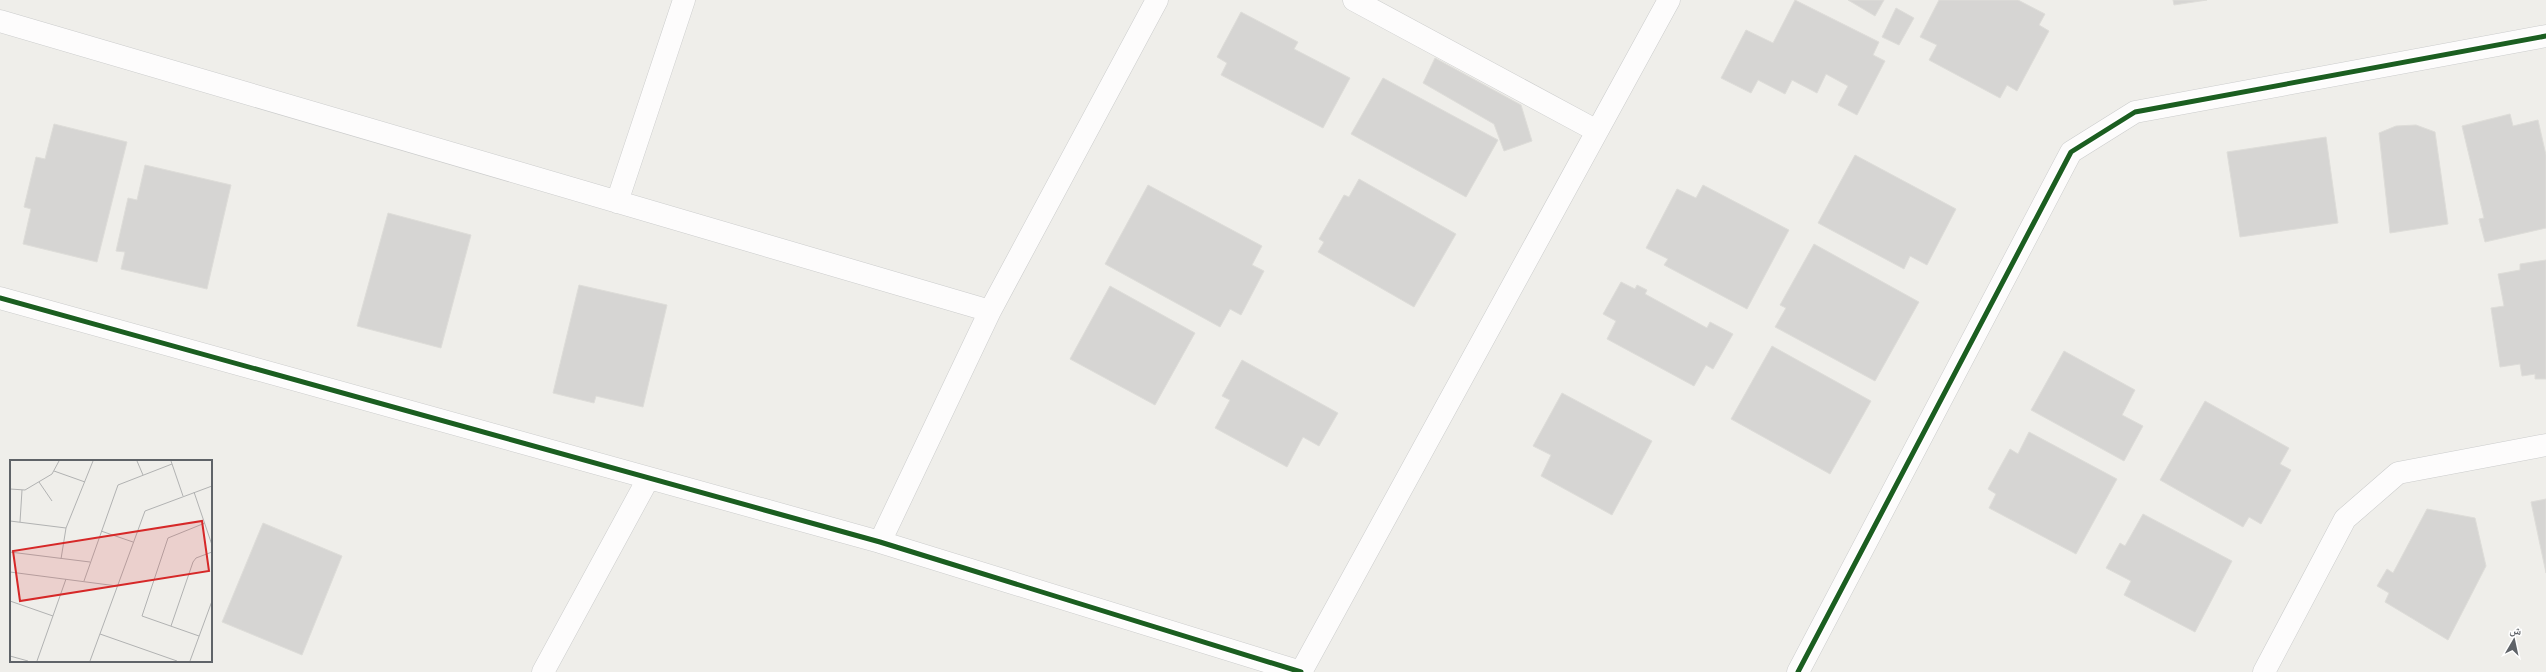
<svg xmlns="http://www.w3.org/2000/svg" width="2546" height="672" font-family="Lato,'Noto Naskh Arabic',sans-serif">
<rect width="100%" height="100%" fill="#efeeea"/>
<path fill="#d6d5d3" stroke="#deddd9" d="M1795,0L1879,42L1873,55L1885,61L1857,115L1838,105L1848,86L1826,74L1817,93L1792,80L1785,94L1758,80L1751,93L1721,78L1746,30L1773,43Z
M1848,0H1884L1875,16Z
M1939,0H2018L2045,14L2039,25L2049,31L2017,91L2007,85L2000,98L1929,60L1937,45L1920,37Z
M2173,0H2207L2174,5Z
M1896,8L1914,18L1899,45L1882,37Z
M1241,12L1298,42L1294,49L1350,78L1323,128L1221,75L1227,63L1217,57Z
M1435,58L1521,105L1532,141L1504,151L1494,124L1423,83Z
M1383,78L1498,140L1466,197L1351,134Z
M2510,114L2513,126L2538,120L2546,155V228L2485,242L2479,219L2484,218L2462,126Z
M54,124L127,142L97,262L23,244L31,209L24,207L36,157L45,159Z
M2416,125L2435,132L2448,224L2390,233L2379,133L2396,126Z
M2326,137L2338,223L2240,237L2227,152Z
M1855,155L1956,209L1927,265L1910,256L1904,269L1818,223Z
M145,165L231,185L207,289L121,269L125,252L116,251L128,198L137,200Z
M1359,179L1456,234L1414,307L1318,252L1324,242L1319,239L1344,195L1349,197Z
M1148,185L1262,246L1252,265L1264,271L1241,315L1230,309L1220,327L1105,264Z
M1703,185L1789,230L1747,309L1664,265L1668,259L1646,248L1677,189L1696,198Z
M388,213L471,235L441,348L357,326Z
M1814,244L1919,302L1875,381L1775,327L1786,308L1780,305Z
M2546,260V379H2535V374L2522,376L2520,364L2500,367L2491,308L2504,306L2498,274L2520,270V264Z
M1621,282L1635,289L1637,285L1647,290L1645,294L1707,328L1710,322L1733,334L1713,369L1706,365L1694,386L1607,339L1616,321L1603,314Z
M579,285L667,305L643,407L596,396L594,403L553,393Z
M1110,286L1195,333L1155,405L1070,359Z
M1772,346L1871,401L1830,474L1731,419Z
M2064,351L2135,390L2122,415L2143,426L2124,461L2031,410Z
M1242,360L1338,413L1319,446L1303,437L1287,467L1215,428L1230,400L1222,396Z
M1562,393L1652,441L1612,515L1541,476L1551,455L1533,446Z
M2205,401L2289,448L2280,464L2291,470L2261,524L2249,517L2243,527L2160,480Z
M2029,432L2117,479L2076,554L1989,508L1996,494L1988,489L2010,449L2018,454Z
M2546,499V573L2531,502Z
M2427,509L2475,518L2486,566L2448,640L2385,602L2389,593L2377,586L2387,569L2393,573Z
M2143,514L2232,561L2195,632L2124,595L2131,581L2106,568L2120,543L2125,546Z
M263,523L342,556L302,655L222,622Z"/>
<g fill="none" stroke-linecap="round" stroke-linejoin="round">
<defs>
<path id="minor" d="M1354,0L1597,131
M0,21L990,311
M617,202L684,0
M0,298L880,542L1301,672
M880,542L990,311L1157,0
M543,672L648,479
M1301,672L1669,0
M1798,672L2071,152L2135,112L2546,36
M2264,672L2345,519L2398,473L2546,445"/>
</defs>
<use href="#minor" stroke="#cbcccc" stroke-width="23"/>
<use href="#minor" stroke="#fdfcfc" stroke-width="22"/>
<defs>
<path id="cycleway" d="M0,298L880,542L1301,672
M1798,672L2071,152L2135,112L2546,36"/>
</defs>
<use href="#cycleway" stroke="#fff" stroke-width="8"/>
<use href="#cycleway" stroke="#1b5e20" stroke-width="5"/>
</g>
<g transform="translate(10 460)">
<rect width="202" height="202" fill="#efeeea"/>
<path fill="none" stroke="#b1b2b2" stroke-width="1" d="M127,1L133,15M161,1L173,36M44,11L75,22M29,22L42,41M0,29L15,30L42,14L49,1M184,32L202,85M0,61L56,68L83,1M10,62L12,30M91,71L123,82M0,92L80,102M51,99L56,68M0,112L107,126M74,121L108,25L162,4M0,141L43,156M161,166L183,102L186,98L202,92M90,174L167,201M189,176L132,156L158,78L195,63M0,196L18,201M27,201L56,119M80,201L135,51L202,26M180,201L202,141"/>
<path fill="#d62828" fill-opacity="0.15" stroke="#d62828" stroke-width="2" d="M192,61L199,111L10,141L3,91Z"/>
<rect width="202" height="202" fill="none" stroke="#5f6368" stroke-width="2"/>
</g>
<g transform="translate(2514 640) rotate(9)" stroke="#ffffff" stroke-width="3" paint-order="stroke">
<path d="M0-3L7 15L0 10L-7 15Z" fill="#5f6368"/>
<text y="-6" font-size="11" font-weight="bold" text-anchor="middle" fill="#5f6368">ش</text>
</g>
</svg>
